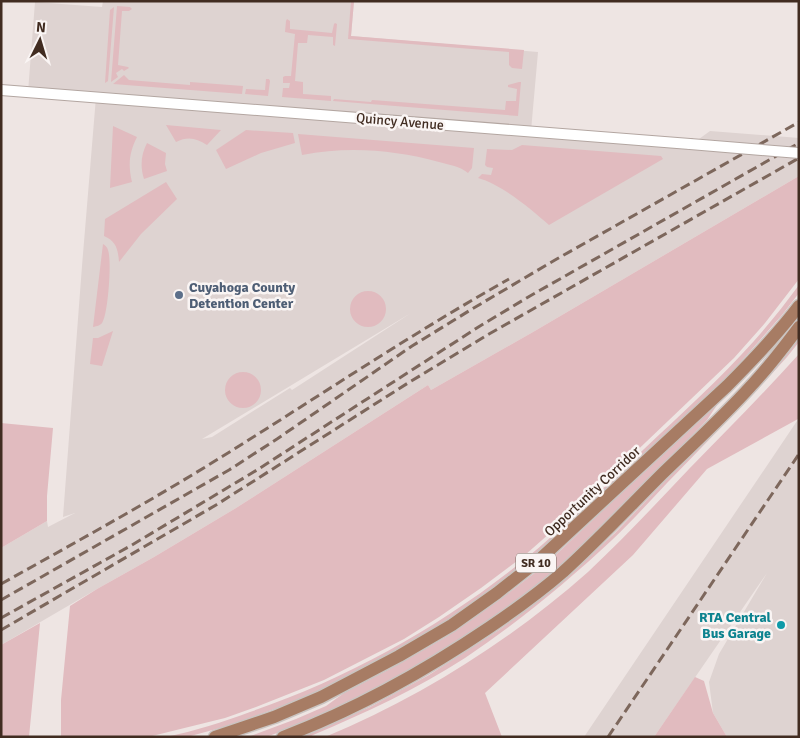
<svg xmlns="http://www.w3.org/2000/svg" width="800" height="738" font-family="Signika,sans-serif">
<rect width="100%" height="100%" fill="#eee5e3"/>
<path fill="#ded3d1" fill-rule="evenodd" d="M103,1H354L351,36L538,52L531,131L688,147L710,131L799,138V176L533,332L431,390L428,385L236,508L154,557L97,589L1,645V548L47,521L48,527L75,513L63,517L82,266L96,97L28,92L35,2L102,7ZM411,313L292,390L290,388L212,437L202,439Z
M799,418V737H727L713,713L709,682L719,654L767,573L654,737H584Z"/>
<path fill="#e1bbbf" d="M351,1H354L351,36L524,50L522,69L512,68L509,65V52L348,39Z
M117,6L130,7L132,9L129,11H122L118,65L128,67L129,68L124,71L122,69L116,73L118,77L111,82Z
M114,7L108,81L105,83L110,10Z
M287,19L290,21V29L332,33L334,24L335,23L337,24L335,46L333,45V37L308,35L307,43H298L295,81L303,82V94L331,96V101L282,97L283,88H289L290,83H283V77L285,76H291L295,34L285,32L286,21Z
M124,75L129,80L190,85V82L243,86L242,94L113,84Z
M266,79H269L270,81L268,96L245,94L246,89L265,90Z
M519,82H521L518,116L333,101L334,99L371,102L372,100L505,110L506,101H516L517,89L508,87V85Z
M166,125L221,130L207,145C196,138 188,136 176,142Z
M113,126L137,137C129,153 128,165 132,182L110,188Z
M246,130L293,133L295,143L261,153L226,169L216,150Z
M298,134L474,148L472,168L468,173C460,166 449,165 439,162C394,150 349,146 302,155Z
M147,143L166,153L165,164L167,171L144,179C140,166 141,155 147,143Z
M522,145L661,156L663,159L549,225C531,209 501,184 478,178L482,174L491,175L493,168L487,167L485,165L487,149L512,150Z
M799,176V279L765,323L734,358L558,526L525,555L481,588L439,617L404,639L324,680L256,707L225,718L148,737H61V700L70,606L97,589L154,557L236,508L428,385L431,390L533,332Z
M166,182L177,199L141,234L119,262C118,249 116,241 104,236L105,219Z
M103,244C106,246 107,247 108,250C112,261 108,311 103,321C101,326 97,326 93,327Z
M799,285V293L782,315L729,375L563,532L534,557L470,608L367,668L304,698L231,725L187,737H166C195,731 223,722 250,712C349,678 442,626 524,560C566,526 604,487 643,450C681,414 720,379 754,341C770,323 785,304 799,285Z
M350 309a18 18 0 1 1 36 0a18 18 0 1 1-36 0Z
M113,331L102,366L90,364L93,338H98Z
M799,336V342L787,357C748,400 708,441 667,483C649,502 631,522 612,540C566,583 517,623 465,658C417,689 365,713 313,735L310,737H300L370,707L429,675L499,630L535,603L573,571L615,533L726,418Z
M799,354L798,419L707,469L633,555L485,693L502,737H325C421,697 510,641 588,572C623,539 656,504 689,469C726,431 764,393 799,354Z
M225 390a18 18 0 1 1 36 0a18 18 0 1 1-36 0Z
M716,404L717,405L707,420L624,506L562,566L496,618L415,669L344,705L291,728L266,737H248L296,719L326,706L344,693L390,669L446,637L502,598L545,565Z
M1,423L53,428L47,496V521L1,548Z
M40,623L29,737H1V645Z
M695,677L704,681L713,713L727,737H654Z"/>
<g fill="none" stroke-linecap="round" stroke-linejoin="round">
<defs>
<path id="tertiary" d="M1,90L690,144"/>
<path id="primary" d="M215,737L274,717L321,697L399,656L452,625L497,593L540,559L727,386C753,360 777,335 799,306
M283,737C357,709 425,671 490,627C515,610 540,592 563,572C597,541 629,507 662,474C692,445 723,417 751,386C768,368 784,347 799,327"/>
</defs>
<use href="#tertiary" stroke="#b3a6a1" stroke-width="12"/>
<use href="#primary" stroke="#cac4c1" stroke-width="15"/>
<use href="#tertiary" stroke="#fff" stroke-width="10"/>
<use href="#primary" stroke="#a77c64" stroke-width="12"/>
<path stroke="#7d675c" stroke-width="3" stroke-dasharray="10 5" stroke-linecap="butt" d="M1,584C76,542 151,501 223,456C318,397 411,334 509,279
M1,600L229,470L277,439L412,346L472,309L555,260L799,122
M1,618L132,545L257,470L480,326L530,296L799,143
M1,630L216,505L408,383L489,334L799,158
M608,737L799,454"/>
<defs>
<path id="tertiary-bridge" d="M690,144L799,153"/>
</defs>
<use href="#tertiary-bridge" stroke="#b3a6a1" stroke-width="12" stroke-linecap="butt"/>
<use href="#tertiary-bridge" stroke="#fff" stroke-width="10"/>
</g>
<circle fill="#5c6f8a" stroke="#faf5f4" stroke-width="2" cx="179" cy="295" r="5"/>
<circle fill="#0f9aa8" stroke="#faf5f4" stroke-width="2" cx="781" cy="625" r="5"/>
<g text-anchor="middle" stroke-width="5" stroke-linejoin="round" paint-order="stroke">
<rect fill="#faf5f4" stroke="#786860" stroke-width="1" x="516" y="553.5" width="40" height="19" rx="4"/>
<g font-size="12" font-weight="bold" fill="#412c21">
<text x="536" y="567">SR 10</text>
</g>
<g font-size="14" fill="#412c21" stroke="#faf5f4">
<text transform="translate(400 121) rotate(5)" y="5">Quincy Avenue</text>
<text transform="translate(592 491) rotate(-43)" y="5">Opportunity Corridor</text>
</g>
<g font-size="14" font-weight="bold" fill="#4e5e75" stroke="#faf5f4" text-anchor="start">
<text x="189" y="292">Cuyahoga County<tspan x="189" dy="16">Detention Center</tspan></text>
</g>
<g font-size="14" font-weight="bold" fill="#0d838f" stroke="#faf5f4" text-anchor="end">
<text x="771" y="622">RTA Central<tspan x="771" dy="16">Bus Garage</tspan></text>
</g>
</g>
<rect width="800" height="738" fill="none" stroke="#412c21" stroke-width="5"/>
<g transform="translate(40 40) rotate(5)" stroke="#faf5f4" stroke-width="4" paint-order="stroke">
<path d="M0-4L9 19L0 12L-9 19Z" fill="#412c21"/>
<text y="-8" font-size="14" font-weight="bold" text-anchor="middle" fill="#412c21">N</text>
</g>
</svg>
